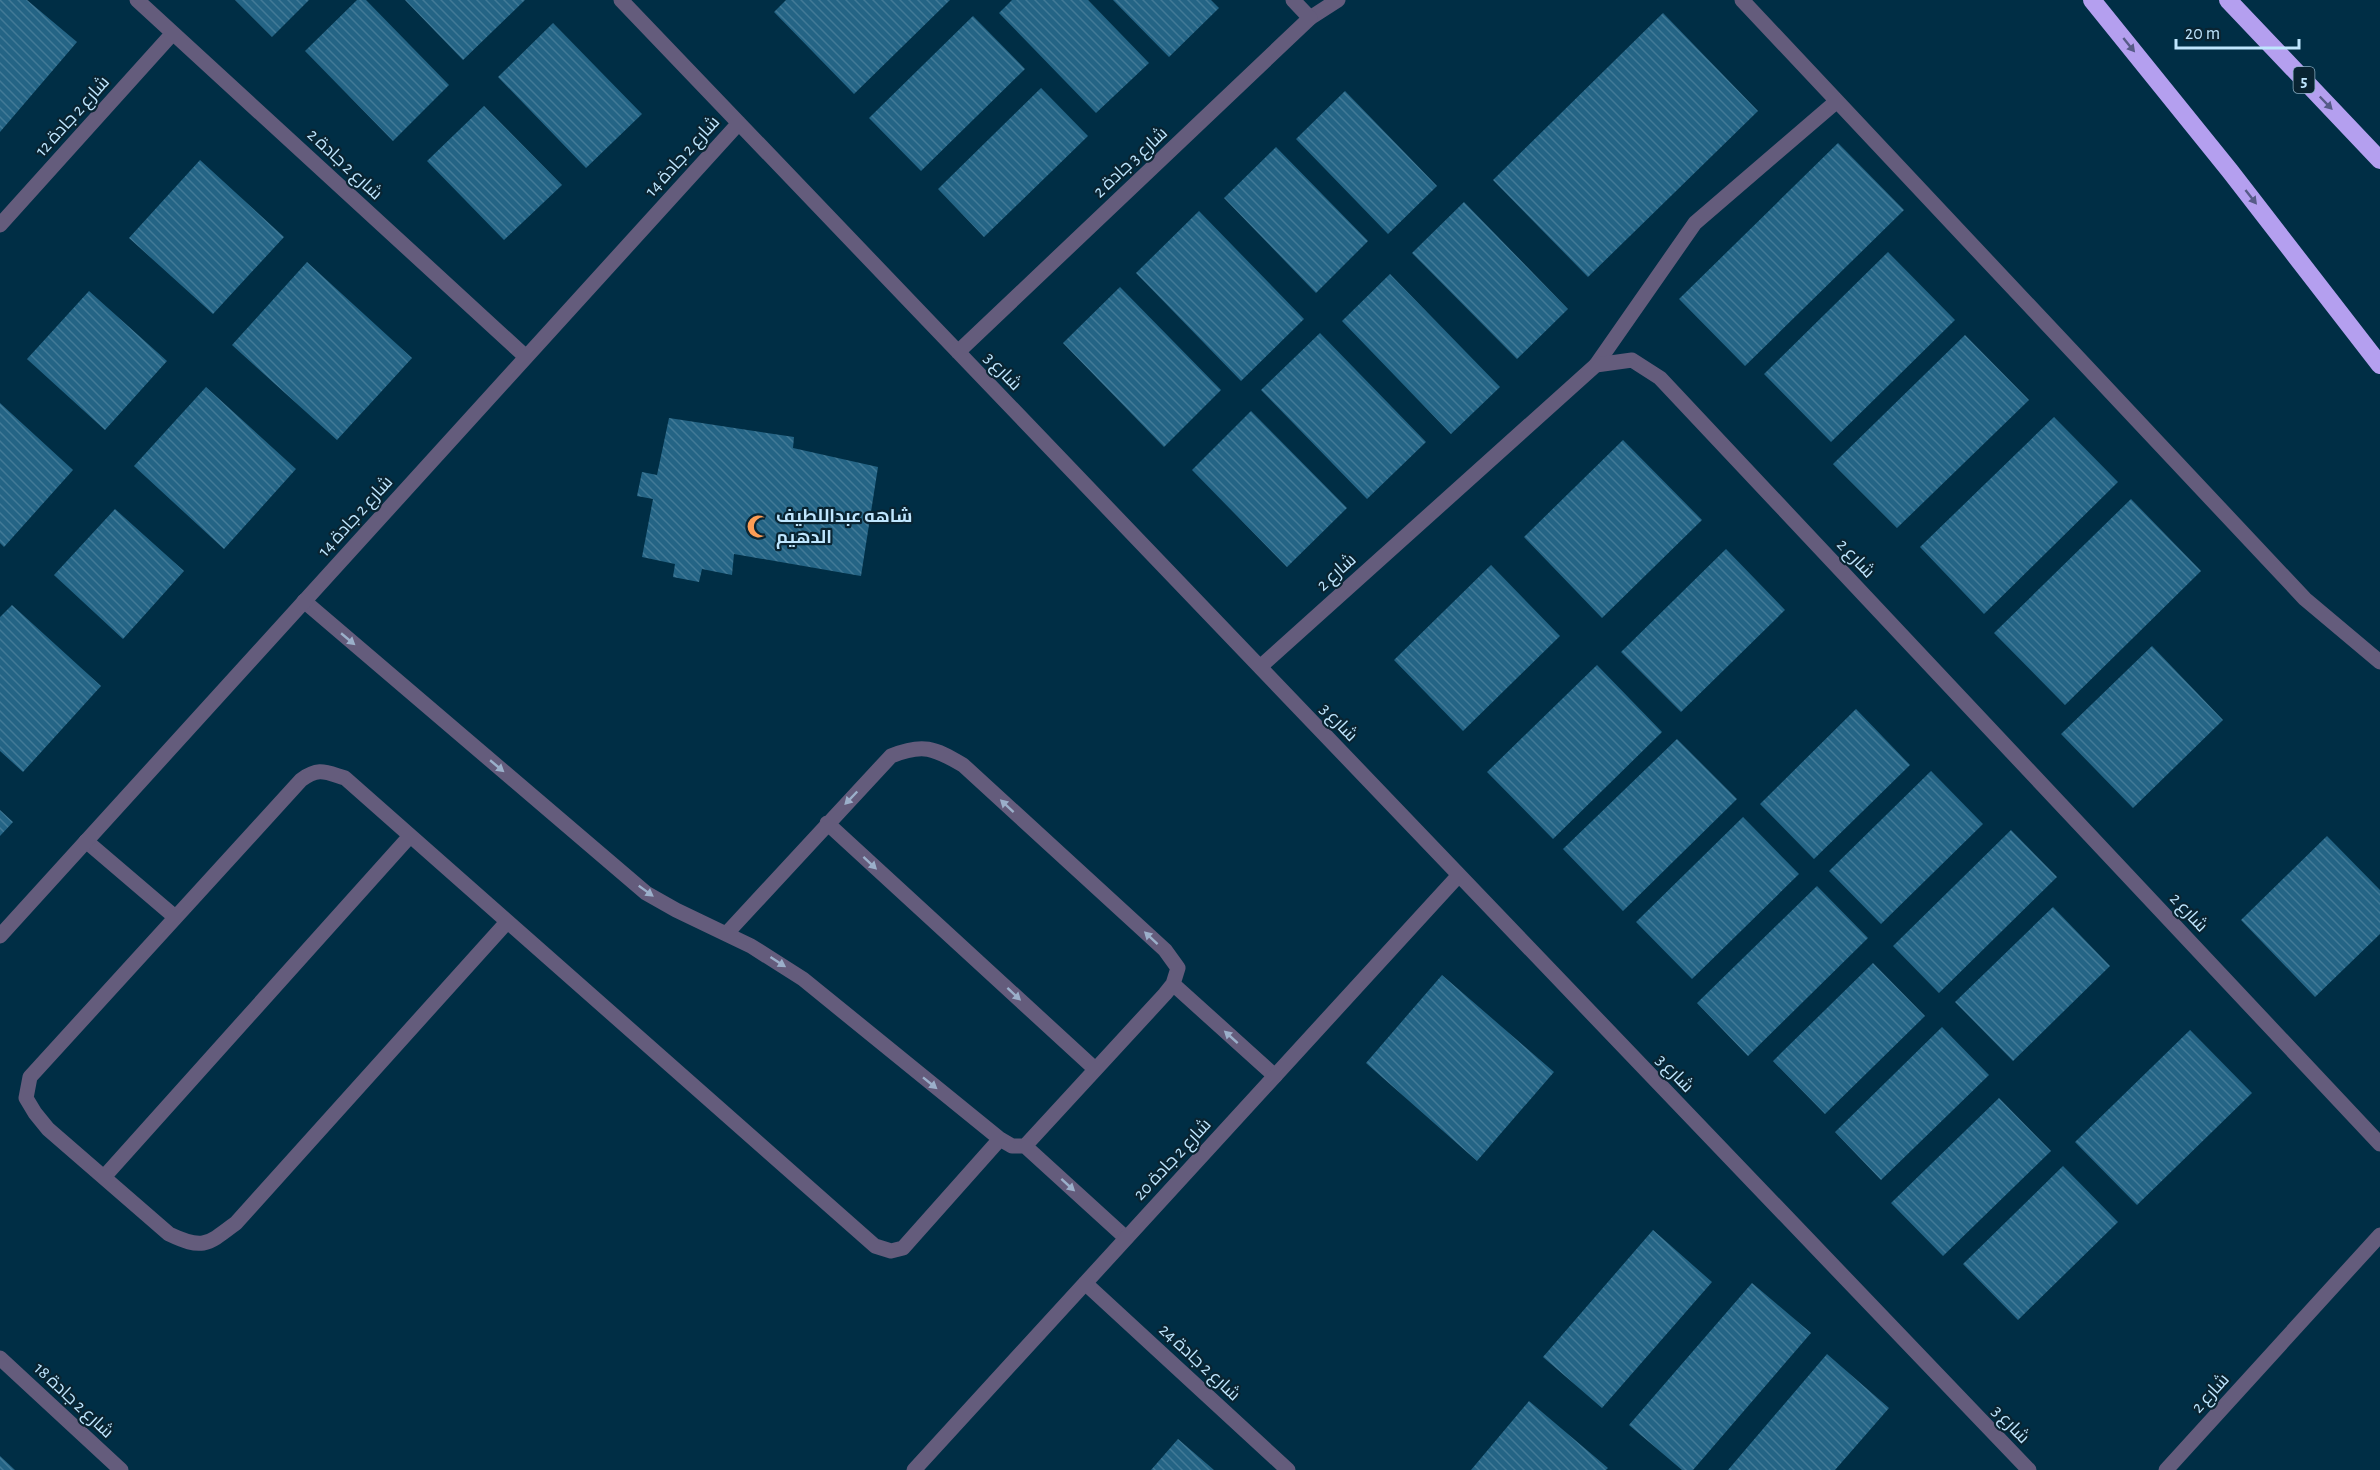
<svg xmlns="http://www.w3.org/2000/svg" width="2380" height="1470" font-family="'Alegreya Sans',Cairo,sans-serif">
<defs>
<pattern id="building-back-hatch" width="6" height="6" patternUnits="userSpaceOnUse" patternTransform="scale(1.5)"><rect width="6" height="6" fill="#246485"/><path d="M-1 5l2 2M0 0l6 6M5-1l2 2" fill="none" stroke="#427a97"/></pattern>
</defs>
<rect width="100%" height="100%" fill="#002e45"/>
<path fill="url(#building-back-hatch)" d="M0,0H27L77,42L0,132Z
M235,0H309L272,37Z
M357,0H366L449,85L393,141L305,51Z
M405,0H525L463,60Z
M786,0H950L854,94L774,12Z
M1012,0H1088L1149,63L1096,113L999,13Z
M1113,0H1211L1219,8L1169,57Z
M1663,13L1758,111L1588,277L1493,180Z
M973,16L1025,69L921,171L869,118Z
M553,23L642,114L586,168L498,77Z
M1041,88L1088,136L984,237L938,189Z
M1345,91L1437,186L1388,234L1296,139Z
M484,106L562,185L504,240L427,161Z
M1838,143L1904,210L1745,366L1679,299Z
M1276,147L1368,241L1316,293L1224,198Z
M200,160L284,237L213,314L129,238Z
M1464,202L1568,309L1517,359L1412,253Z
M1199,211L1304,319L1241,381L1136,273Z
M1888,252L1955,320L1831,442L1764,374Z
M307,262L412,358L337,440L232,345Z
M1390,274L1500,387L1451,434L1342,321Z
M1120,287L1221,390L1164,447L1063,343Z
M89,291L167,361L105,430L27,359Z
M1320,333L1426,442L1367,499L1261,390Z
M1965,335L2029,400L1897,528L1833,464Z
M206,387L296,469L224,549L134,466Z
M0,403L73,470L4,547L0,543Z
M1251,411L1347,508L1287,567L1192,470Z
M2054,417L2118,482L1984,614L1920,547Z
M669,418L794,437L793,448L878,467L861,576L734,554L732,575L702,569L699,582L673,577L675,564L642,557L653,499L637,496L642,472L657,475Z
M1623,440L1702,520L1602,618L1524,537Z
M2131,499L2201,571L2065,705L1994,633Z
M115,509L184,571L123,639L54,575Z
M1726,549L1785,610L1681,712L1621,652Z
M1491,565L1560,636L1463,731L1394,660Z
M12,605L101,686L23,772L0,751V617Z
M2152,646L2223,720L2133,808L2061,734Z
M1597,665L1662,732L1553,839L1487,772Z
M1856,709L1910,765L1814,859L1760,804Z
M1677,739L1737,799L1623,911L1563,849Z
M1931,771L1983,824L1881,924L1829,871Z
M0,810L13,822L0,836Z
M1743,817L1799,874L1692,979L1636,922Z
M2011,830L2057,877L1939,993L1893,946Z
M2327,836L2380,890V934L2315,997L2241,920Z
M1817,886L1868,938L1748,1056L1697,1003Z
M2053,907L2110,966L2013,1061L1955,1002Z
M1873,963L1925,1016L1825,1114L1773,1061Z
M1442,975L1554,1072L1477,1161L1366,1063Z
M1942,1027L1989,1075L1881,1180L1835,1132Z
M2190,1030L2252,1093L2137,1205L2075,1142Z
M1999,1098L2051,1151L1943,1256L1891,1203Z
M2063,1166L2118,1222L2018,1320L1963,1264Z
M1653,1230L1712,1282L1602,1408L1543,1357Z
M1752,1283L1811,1333L1693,1470H1682L1629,1425Z
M1827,1354L1889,1408L1835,1470H1728Z
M1529,1401L1608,1468L1606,1470H1471Z
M1178,1439L1214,1470H1151Z
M0,1456L15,1470H0Z"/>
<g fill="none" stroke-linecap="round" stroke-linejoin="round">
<path stroke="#645c7c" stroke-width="15" d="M1742,0L2305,599L2380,662
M1310,18L1338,0
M1596,365L1695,223L1837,101
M304,601L646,893L676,910L751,946L803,979L1000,1139L1012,1146H1025L1126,1238
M827,823L1095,1069
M86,841L175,917
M507,922L236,1223C207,1245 203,1250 169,1234L48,1129L35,1113L26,1098L30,1077L301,780C319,767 325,772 345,778L875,1246L891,1251L903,1248L1000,1139
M727,933L891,756C923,743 934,748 963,765L1165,950L1178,968L1173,984L1165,994L1025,1146
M1173,984L1275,1076
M104,1177L410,836"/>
<path stroke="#645c7c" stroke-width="15" d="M137,0L526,357
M621,0L2029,1470
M0,225L173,33
M958,352L1310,18L1293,0
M1260,667L1596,365L1632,360L1660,378L2380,1144
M0,936L739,123
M1085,1283L1288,1470
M0,1358L121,1470
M914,1470L1459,875
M2166,1470L2380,1235"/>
<path stroke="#b49fef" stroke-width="18" d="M2092,0L2230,171L2380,365
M2228,0L2380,160"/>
</g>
<defs><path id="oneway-solid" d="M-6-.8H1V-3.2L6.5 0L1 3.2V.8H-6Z" transform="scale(1.5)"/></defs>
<g fill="#565b87">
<use href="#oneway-solid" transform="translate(2129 45) rotate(51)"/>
<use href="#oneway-solid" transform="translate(2326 103) rotate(46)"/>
<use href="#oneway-solid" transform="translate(2251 197) rotate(52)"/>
</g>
<g fill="#9bafca">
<use href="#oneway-solid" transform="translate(348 639) rotate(40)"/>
<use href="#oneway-solid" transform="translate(497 766) rotate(40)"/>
<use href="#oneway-solid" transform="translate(851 798) rotate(134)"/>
<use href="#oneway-solid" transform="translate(1007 806) rotate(-137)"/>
<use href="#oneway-solid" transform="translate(870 863) rotate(43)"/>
<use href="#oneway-solid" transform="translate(646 891) rotate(36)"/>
<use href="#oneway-solid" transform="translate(1151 938) rotate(-137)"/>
<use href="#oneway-solid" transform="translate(778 962) rotate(33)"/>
<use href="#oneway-solid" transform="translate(1014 994) rotate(43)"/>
<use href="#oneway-solid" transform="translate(1231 1037) rotate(-138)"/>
<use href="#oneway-solid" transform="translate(930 1083) rotate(39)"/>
<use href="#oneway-solid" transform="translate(1068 1185) rotate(42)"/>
</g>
<defs>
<symbol id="mosque-bare" viewBox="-9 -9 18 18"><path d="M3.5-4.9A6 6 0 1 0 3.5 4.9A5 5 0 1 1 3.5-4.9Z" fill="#fd9d55" stroke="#092432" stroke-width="2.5" paint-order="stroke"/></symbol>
</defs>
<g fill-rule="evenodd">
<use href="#mosque-bare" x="742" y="510" width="33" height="33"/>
</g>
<g text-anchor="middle" stroke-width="4.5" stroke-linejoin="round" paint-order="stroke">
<rect fill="#092432" stroke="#88acc1" stroke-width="1.5" x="2293.5" y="67" width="21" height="26" rx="4.5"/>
<g font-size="16" font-weight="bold" fill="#bfe6fe">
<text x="2304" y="86">5</text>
</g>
<g font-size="18" fill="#bfe6fe" stroke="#092432">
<text transform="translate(72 116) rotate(-48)" y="6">شارع 2 جادة 12</text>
<text transform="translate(682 156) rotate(-48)" y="6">شارع 2 جادة 14</text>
<text transform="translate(1130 162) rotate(-43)" y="6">شارع 3 جادة 2</text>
<text transform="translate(345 164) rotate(43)" y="6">شارع 2 جادة 2</text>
<text transform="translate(1003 371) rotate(46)" y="6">شارع 3</text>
<text transform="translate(355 516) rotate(-48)" y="6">شارع 2 جادة 14</text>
<text transform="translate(1856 558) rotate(47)" y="6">شارع 2</text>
<text transform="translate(1336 572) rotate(-42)" y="6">شارع 2</text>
<text transform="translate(1339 722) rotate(46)" y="6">شارع 3</text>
<text transform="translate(2189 912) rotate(47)" y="6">شارع 2</text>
<text transform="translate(1675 1073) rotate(46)" y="6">شارع 3</text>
<text transform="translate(1172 1159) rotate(-47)" y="6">شارع 2 جادة 20</text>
<text transform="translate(1200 1362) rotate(43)" y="6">شارع 2 جادة 24</text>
<text transform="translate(2210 1393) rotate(-48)" y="6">شارع 2</text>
<text transform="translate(74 1400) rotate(43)" y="6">شارع 2 جادة 18</text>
<text transform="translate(2011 1424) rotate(46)" y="6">شارع 3</text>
</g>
<g font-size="18" font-weight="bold" fill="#bfe6fe" stroke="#092432" text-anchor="start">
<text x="776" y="522">شاهه عبداللطيف<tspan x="776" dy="21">الدهيم</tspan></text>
</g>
</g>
<path d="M2176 39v9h123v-9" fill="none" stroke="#bfe6fe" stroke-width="3"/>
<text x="2185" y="39" font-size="18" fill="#bfe6fe" stroke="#092432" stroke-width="4.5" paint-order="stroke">20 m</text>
</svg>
